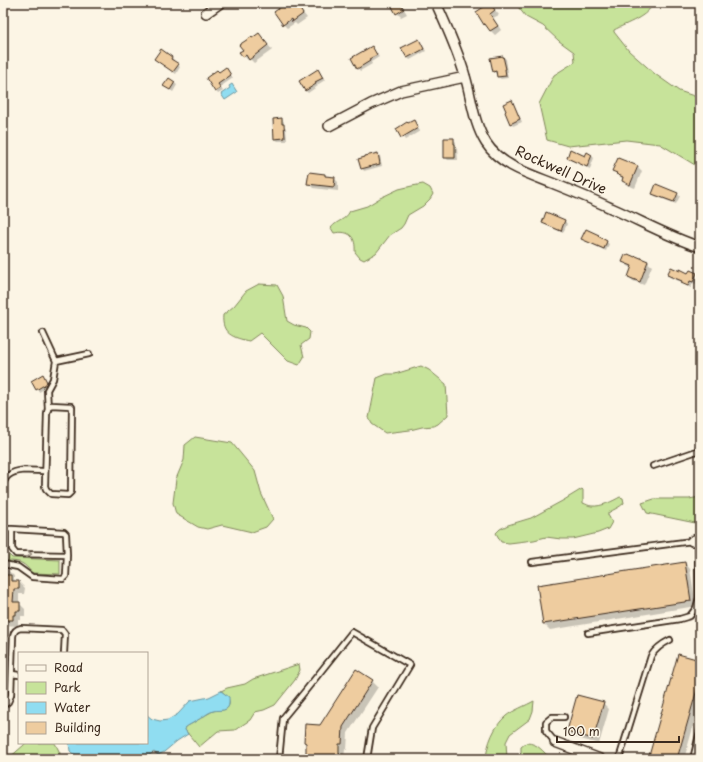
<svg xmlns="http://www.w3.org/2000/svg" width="703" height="762" font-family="'Playpen Sans',sans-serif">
<rect width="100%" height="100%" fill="#fcf5e5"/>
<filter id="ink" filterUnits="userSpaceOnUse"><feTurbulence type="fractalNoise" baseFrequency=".025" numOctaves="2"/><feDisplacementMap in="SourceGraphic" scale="8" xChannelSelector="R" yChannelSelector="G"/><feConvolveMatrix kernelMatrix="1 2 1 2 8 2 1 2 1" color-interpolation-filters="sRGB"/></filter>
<g filter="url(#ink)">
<path fill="#c7e39a" stroke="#81865c" d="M515,3H653C648,17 627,23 614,30V32L629,51L655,74L679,91L700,98V168L660,144L626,140L568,146L547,140L539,104L554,75L575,62L574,52L559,41L543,26L526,17Z
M423,184L430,188L433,194L430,199L423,206L408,215L404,224L401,228L390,235L376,253L364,260L360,258L355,252C356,237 350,230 334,233L331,228C337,220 345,221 350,211L367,206L380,198L399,189L412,186Z
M259,284L277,285L283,296L287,321L294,325L306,328L310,332L309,339L301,345L304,357L299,365L288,361L260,333L249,341C234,338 221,334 223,315L234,306L246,291Z
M421,366L429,370L446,384L448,415L438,424L434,426L422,427L410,430L385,433L372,424L369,418L377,378L387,374H395Z
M195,437L232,443L255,471L261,493L273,519L266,527L252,532L222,525L207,529L198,527L176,514L173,503L176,479L184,460L185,445Z
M582,489L583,490V503C586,504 589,506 592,506C601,507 613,501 620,497L623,498L624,503C619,508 614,509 608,513V515L612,522L608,529L598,533L573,539H561L546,537L534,540L509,543L501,542L496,533L500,529L508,525L531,518L564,500Z
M700,497V524L647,513L642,503L654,499H689Z
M9,555L12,558H15L60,560V574L32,573C24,563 21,561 8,561Z
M299,664L300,670L295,680L275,705L264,710L255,712L250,720L235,730L218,731L199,747L185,730V728C188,725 192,724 196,721C202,718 209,712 216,710C220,710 226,711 228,707C232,701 226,694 221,691L227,688L245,684L253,679Z
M534,701L533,711L530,719L510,734L506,742L507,759H486C487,744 494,726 506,716C512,711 527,705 534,701Z
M25,743H55L60,753L58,759H8L24,745Z
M526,743C539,743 542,752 552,759H521V747Z"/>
<path fill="#90ddf1" stroke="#6e959d" d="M232,84L237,92L225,100L221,94L230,88L229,86Z
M221,691L229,697C229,701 230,707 226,709C223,711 217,710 213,711C207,713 202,718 196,721C192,724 188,725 185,728V730L188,734L177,741L164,752L158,755L154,752L143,759H131L98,756H78L72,753L70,751L69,743H147V715L152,719L160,721L168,720L178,714L190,701L209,697Z"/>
<path fill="#0003" d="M291,3H295L307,18L297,25L295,23L287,28L283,24Z
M388,3H407L402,6L407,14L401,17L397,13L392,4L390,5Z
M490,4L499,15L493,18L501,30L495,35L484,24Z
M259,34L263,38L272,50L254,63L250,59L248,60L244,56V50L252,39Z
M419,40L421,43L426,51L410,60L407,57Z
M372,48L379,57L371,62L372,64L360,71L358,68Z
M161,51L172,58L174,60V61L180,67L176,74L155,59Z
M503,57L506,59L508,72H507L508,78L501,79L498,77L497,73L496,74L494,71Z
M226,68L233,78L220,87L223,91L218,94L207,79L219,73Z
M318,70L325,80L317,85L318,86L308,93L305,90Z
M169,79L177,85L173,92L165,86Z
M511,101L514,104L522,122L513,126L511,123Z
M282,119L284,122V126L286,128L287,141H278L275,139Z
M413,121L420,131L405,140L397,129Z
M453,139L456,142V147L457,148L458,160H448L445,157Z
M377,154L380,156L382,166L364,171L362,168Z
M587,154L592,156L594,158L590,169L570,160L568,158L586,157Z
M638,167L642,171L635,188L627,185L623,181L624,179L618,175L614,171Z
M325,175L328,178H334L338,182V191L313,188L309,184Z
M653,194H677L680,196L676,204L655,196Z
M700,202V216L696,212Z
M547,213L565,221L567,224L563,233L546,225L543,222Z
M599,236L609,244L606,251L585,241L583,238L596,241Z
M628,257L647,262L652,266L644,285L633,281L629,277L632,268L628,266L624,262Z
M690,271L697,274L699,277L696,284L693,283L691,288L685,285L682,282L671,278L668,275L688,274Z
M43,375L49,385L48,387L39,392L37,389Z
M685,563L690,569L696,606L550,630L544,624Z
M3,570H8L14,576V579L16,582H19L25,588L24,594H19V603L25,609V616H21V620H18V626L3,625Z
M700,661V703L684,759H653L650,756Z
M356,671L372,681L378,687L348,733L347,750L345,749L344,759H307V745L305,742L320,726Z
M603,703L609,709L599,744L573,737L568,731Z"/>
<path fill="#eecc9f" stroke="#3b2a1e" d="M286,3H296L303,14L292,22L291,19L283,25L274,12Z
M390,3H400L404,9L396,14Z
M490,3L495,10L490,14L498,26L490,31L485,24L484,25L476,12Z
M259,33L268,45L249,60L246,55L243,57L239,52L243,50L239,45L251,37L252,38Z
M419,39L424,49L407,58L401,48Z
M372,46L377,55L369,59L370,61L357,69L351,58Z
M161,49L172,57L171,59L179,64L173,72L154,59Z
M503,56L506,69H505L506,76L497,77L496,71L493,72L490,58Z
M226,67L231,75L218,84L221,88L215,92L206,78L217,70L219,72Z
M318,69L323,78L315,82L316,84L305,91L299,81Z
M169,78L175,82L170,90L163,86Z
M512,100L520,119L510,124L505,112L506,111L503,104Z
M282,118V124H284L285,138L274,139L273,119Z
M414,120L418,128L401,138L396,129L407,122L408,123Z
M444,138H454V144H455V158H444Z
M570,149L585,156L587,152L592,155L587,167L567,158Z
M378,153L380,164L361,169L358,159L365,157V156Z
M618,158L638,166L630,185L622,181L623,177L616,174L617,173L612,171Z
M309,172L325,174V176L335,177L334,187L307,184Z
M656,184L678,193L674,202L652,194Z
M546,212L565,220L561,231L542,223Z
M586,229L599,235L598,236L607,241L604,249L581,239Z
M628,254L635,257L636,256L648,261L640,282L628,277L632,266L622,262L625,255L627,256Z
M671,267L680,271V269L688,273L690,270L697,273L693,282L690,281L688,286L681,283L682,281L667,275Z
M43,374L47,382L46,384L36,390L31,381Z
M685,562L691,601L543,624L537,585Z
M3,575H11V581H19V589H14L13,602H20V611H16V615H13V620H3Z
M678,654L700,660V679L677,759H658L649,756Z
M356,669L373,680L343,727L342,744H339V759H306V743L304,742L305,724L320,725Z
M577,695L604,702L593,739L567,731Z"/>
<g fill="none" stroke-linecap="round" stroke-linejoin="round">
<defs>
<path id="service" d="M43,333L56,361L53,379L47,390L48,410
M56,361L89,354
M51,405L71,406L72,407L71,492L68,495L51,494L46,489L45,486L47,413L48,408Z
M653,466L700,450
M3,483C5,480 6,477 9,475C19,468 34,471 45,471
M3,529H12L64,532L66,534L67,555L16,554L12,549V529
M532,562L692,541
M3,564L18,567L32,577L63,579L66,576L67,555
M588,633L680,619L690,616L696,608L699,598L698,539
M12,674L19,675
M3,706L8,702L11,695L13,636C14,631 16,629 21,628L62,630L65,634L64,653
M555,742L546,731V722L552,717H564
M279,759L283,718L306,690L352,632L410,665L372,728L367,759
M619,759L651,656C656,648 662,644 670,640
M693,759L700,731"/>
<path id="minor" d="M436,3C447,27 458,51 465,76C472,99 473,122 486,143C500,165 529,174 552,183C572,191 592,199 611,208C641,221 669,237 700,247
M206,13L220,3
M329,126L371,104L401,91L465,77
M692,541L700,538
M555,742L600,759"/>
</defs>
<use href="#service" stroke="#3b2a1e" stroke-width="8"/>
<use href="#minor" stroke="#3b2a1e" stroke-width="12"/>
<use href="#service" stroke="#fcf5e5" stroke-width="4.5"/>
<use href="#minor" stroke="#fcf5e5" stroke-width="9"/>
</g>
<defs><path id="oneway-chevron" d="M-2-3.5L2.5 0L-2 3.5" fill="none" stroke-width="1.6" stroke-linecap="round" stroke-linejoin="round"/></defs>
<use stroke="#9c9082" href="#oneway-chevron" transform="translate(29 554) rotate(2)"/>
</g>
<g text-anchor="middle" stroke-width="3" stroke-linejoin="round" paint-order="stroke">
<g font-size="14" fill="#3b2a1e" stroke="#fcf5e5">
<text transform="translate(561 170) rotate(24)" y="5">Rockwell Drive</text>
</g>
</g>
<rect width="703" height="762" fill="none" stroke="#fcf5e5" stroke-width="16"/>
<rect x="8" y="8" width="687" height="746" fill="none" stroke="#3b2a1e" stroke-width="1.5" filter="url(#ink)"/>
<rect x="18" y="652" width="130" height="92" fill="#fcf5e5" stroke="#afa495"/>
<rect x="26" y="665" width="20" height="6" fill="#fcf5e5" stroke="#afa495"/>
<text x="54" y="672" font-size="12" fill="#3b2a1e">Road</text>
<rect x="26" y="682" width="20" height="12" fill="#c7e39a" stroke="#afa495"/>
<text x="54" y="692" font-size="12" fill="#3b2a1e">Park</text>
<rect x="26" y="702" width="20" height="12" fill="#90ddf1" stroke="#afa495"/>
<text x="54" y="712" font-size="12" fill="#3b2a1e">Water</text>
<rect x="26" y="722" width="20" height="12" fill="#eecc9f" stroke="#afa495"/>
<text x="54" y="732" font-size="12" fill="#3b2a1e">Building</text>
<path d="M557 736v6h122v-6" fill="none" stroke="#3b2a1e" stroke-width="2"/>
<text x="563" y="736" font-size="12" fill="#3b2a1e" stroke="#fcf5e5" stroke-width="3" paint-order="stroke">100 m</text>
</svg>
